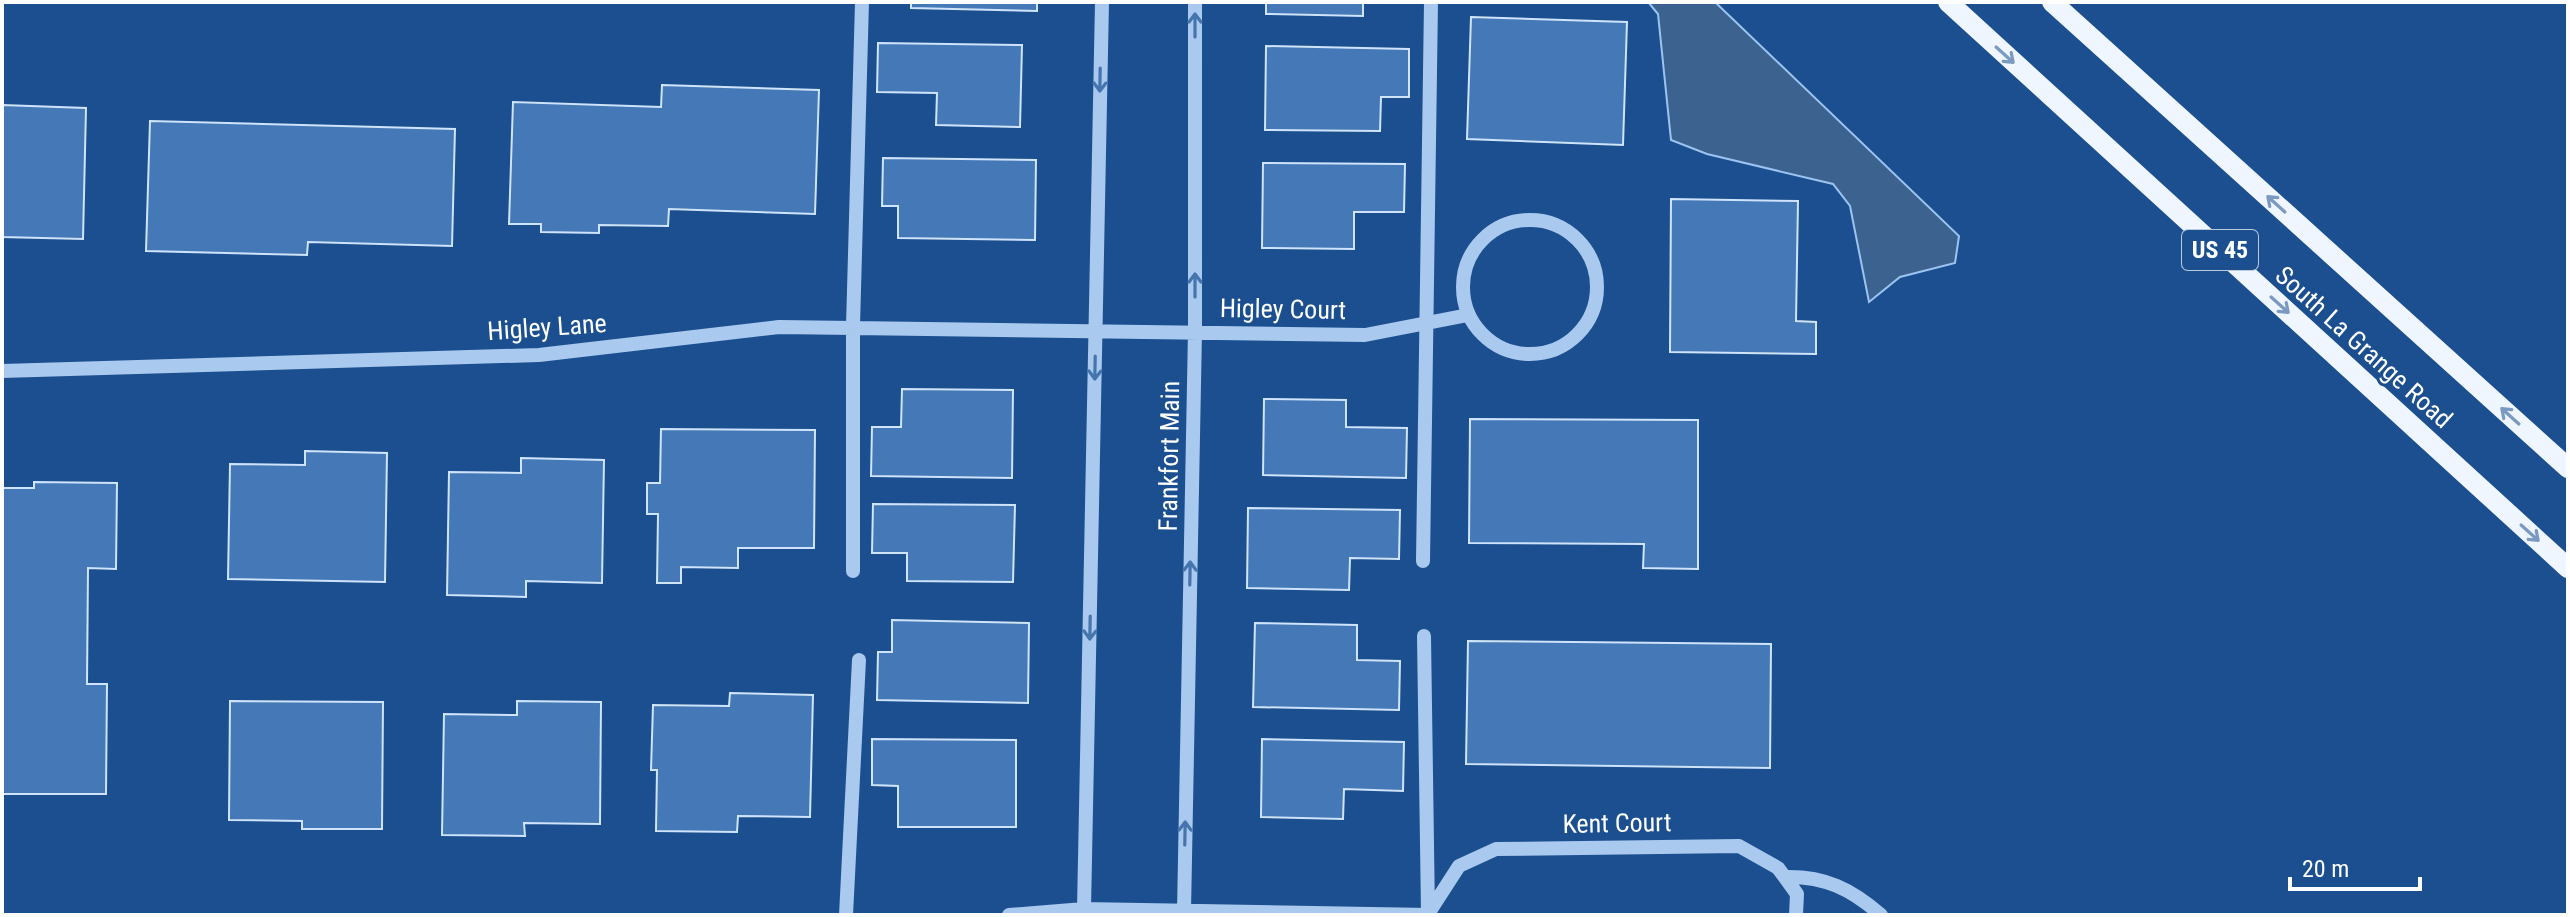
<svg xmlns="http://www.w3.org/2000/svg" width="2570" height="917" font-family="'Roboto Condensed',sans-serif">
<rect width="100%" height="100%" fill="#1b4f8f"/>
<path fill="#3c6290" stroke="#9cc4f0" stroke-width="2" d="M1648,2H1715L1959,236L1955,263L1900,277L1869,302L1850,206L1833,184L1707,154L1671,140L1658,14Z"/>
<path fill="#4478b7" stroke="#cfe3fa" stroke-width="2" d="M911,2H1037V11L911,8Z
M1266,2H1363V16L1266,14Z
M1471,17L1627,22L1623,145L1467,139Z
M878,43L1022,45L1020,127L936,125L937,93L877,92Z
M1266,46L1409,49V97H1381L1380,131L1265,130Z
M662,85L819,90L815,214L669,209L668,226L599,225V233L541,232V224H509L513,102L661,107Z
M2,105L86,108L83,239L2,237Z
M150,121L455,129L452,246L308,242L307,255L146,251Z
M883,158L1036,160L1035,240L898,238V206H882Z
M1263,163L1405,164L1404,212H1354V249L1262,248Z
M1671,199L1798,201L1796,321L1816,322V354L1670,352Z
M902,389L1013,390L1012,478L871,476L872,427H901Z
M1264,399L1346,400V427L1407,428L1406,478L1263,475Z
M1470,419L1698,420V569L1643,568L1644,544L1469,543Z
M661,429L815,430L814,548H738V568L681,567V583H657L658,514H647V483H660Z
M305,451L387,453L385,582L228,579L230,464L305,465Z
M521,458L604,460L602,583L526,581V597L447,595L449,472L521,473Z
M34,482L117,483L116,569L88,568L87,684H107L106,794H2V488H34Z
M873,504L1015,505L1013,582L907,581V553H872Z
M1248,508L1400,510L1399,559L1350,558L1349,590L1247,588Z
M892,620L1029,623L1028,703L877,700L878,652H892Z
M1255,623L1357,625V660L1400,661L1399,710L1253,707Z
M1468,641L1771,644L1770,768L1466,764Z
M730,693L813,695L810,817L738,816L737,832L656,831L657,770H651L653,705L729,706Z
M230,701L383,702L382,829H302V821L229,820Z
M517,701L601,702L600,824L524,823L525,836L442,835L444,714L517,715Z
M872,739L1016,740V827H898V786L872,785Z
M1262,739L1404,742L1403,791L1344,789L1343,819L1261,817Z"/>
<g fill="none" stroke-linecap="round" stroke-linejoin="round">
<path stroke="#a9c9ee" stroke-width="14" d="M1463 287a67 67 0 1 1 134 0a67 67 0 1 1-134 0Z
M2,371L539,355L779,327L1365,335L1468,315
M1423,561L1431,2
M853,571V326L862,2
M1424,636L1428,913
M1785,877C1825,876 1851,889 1881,915
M1084,909L1102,2
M1184,911L1195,331V2
M1428,914L1459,866L1496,849L1739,846L1778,868L1797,894L1796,915
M846,915L859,660
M1009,915L1084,909L1429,915"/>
<path stroke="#f0f6ff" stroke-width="20" d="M1948,2L2568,568
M2052,2L2568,468"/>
</g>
<defs><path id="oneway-shaft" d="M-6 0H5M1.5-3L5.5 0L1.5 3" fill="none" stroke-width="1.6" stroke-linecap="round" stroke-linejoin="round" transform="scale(2)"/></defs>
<g stroke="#4674ac">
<use href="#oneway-shaft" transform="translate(1195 25) rotate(-90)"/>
<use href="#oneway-shaft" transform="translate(1100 80) rotate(91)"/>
<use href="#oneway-shaft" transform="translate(1195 285) rotate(-90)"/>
<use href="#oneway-shaft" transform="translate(1095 368) rotate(91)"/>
<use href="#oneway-shaft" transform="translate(1190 573) rotate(-89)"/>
<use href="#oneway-shaft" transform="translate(1090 628) rotate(91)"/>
<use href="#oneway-shaft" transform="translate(1185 833) rotate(-89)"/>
</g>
<g stroke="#7b9ac1">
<use href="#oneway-shaft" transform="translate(2005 55) rotate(42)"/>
<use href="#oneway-shaft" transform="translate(2276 204) rotate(-138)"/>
<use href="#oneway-shaft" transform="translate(2280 305) rotate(42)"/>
<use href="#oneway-shaft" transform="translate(2510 416) rotate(-138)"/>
<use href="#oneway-shaft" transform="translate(2530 533) rotate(42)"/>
</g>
<g text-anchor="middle" stroke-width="6" stroke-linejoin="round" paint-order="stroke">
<rect fill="#1b4f8f" stroke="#bbcadd" stroke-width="2" x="2182" y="230" width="76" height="40" rx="6"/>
<g font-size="24" font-weight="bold" fill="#fff">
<text x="2220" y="258">US 45</text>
</g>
<g font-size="26" fill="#fff" stroke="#1b4f8f">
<text transform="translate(1283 309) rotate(1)" y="9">Higley Court</text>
<text transform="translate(547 327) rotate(-4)" y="9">Higley Lane</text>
<text transform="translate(2364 347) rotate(42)" y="9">South La Grange Road</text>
<text transform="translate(1169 456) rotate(-89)" y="9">Frankfort Main</text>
<text transform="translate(1617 823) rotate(-1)" y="9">Kent Court</text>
</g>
</g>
<rect width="2570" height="917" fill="none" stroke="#ffffff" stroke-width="8"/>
<path d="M2290 877v12h130v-12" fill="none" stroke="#ffffff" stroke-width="4"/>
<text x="2302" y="877" font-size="24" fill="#ffffff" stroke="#1b4f8f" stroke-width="6" paint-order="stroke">20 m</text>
</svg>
